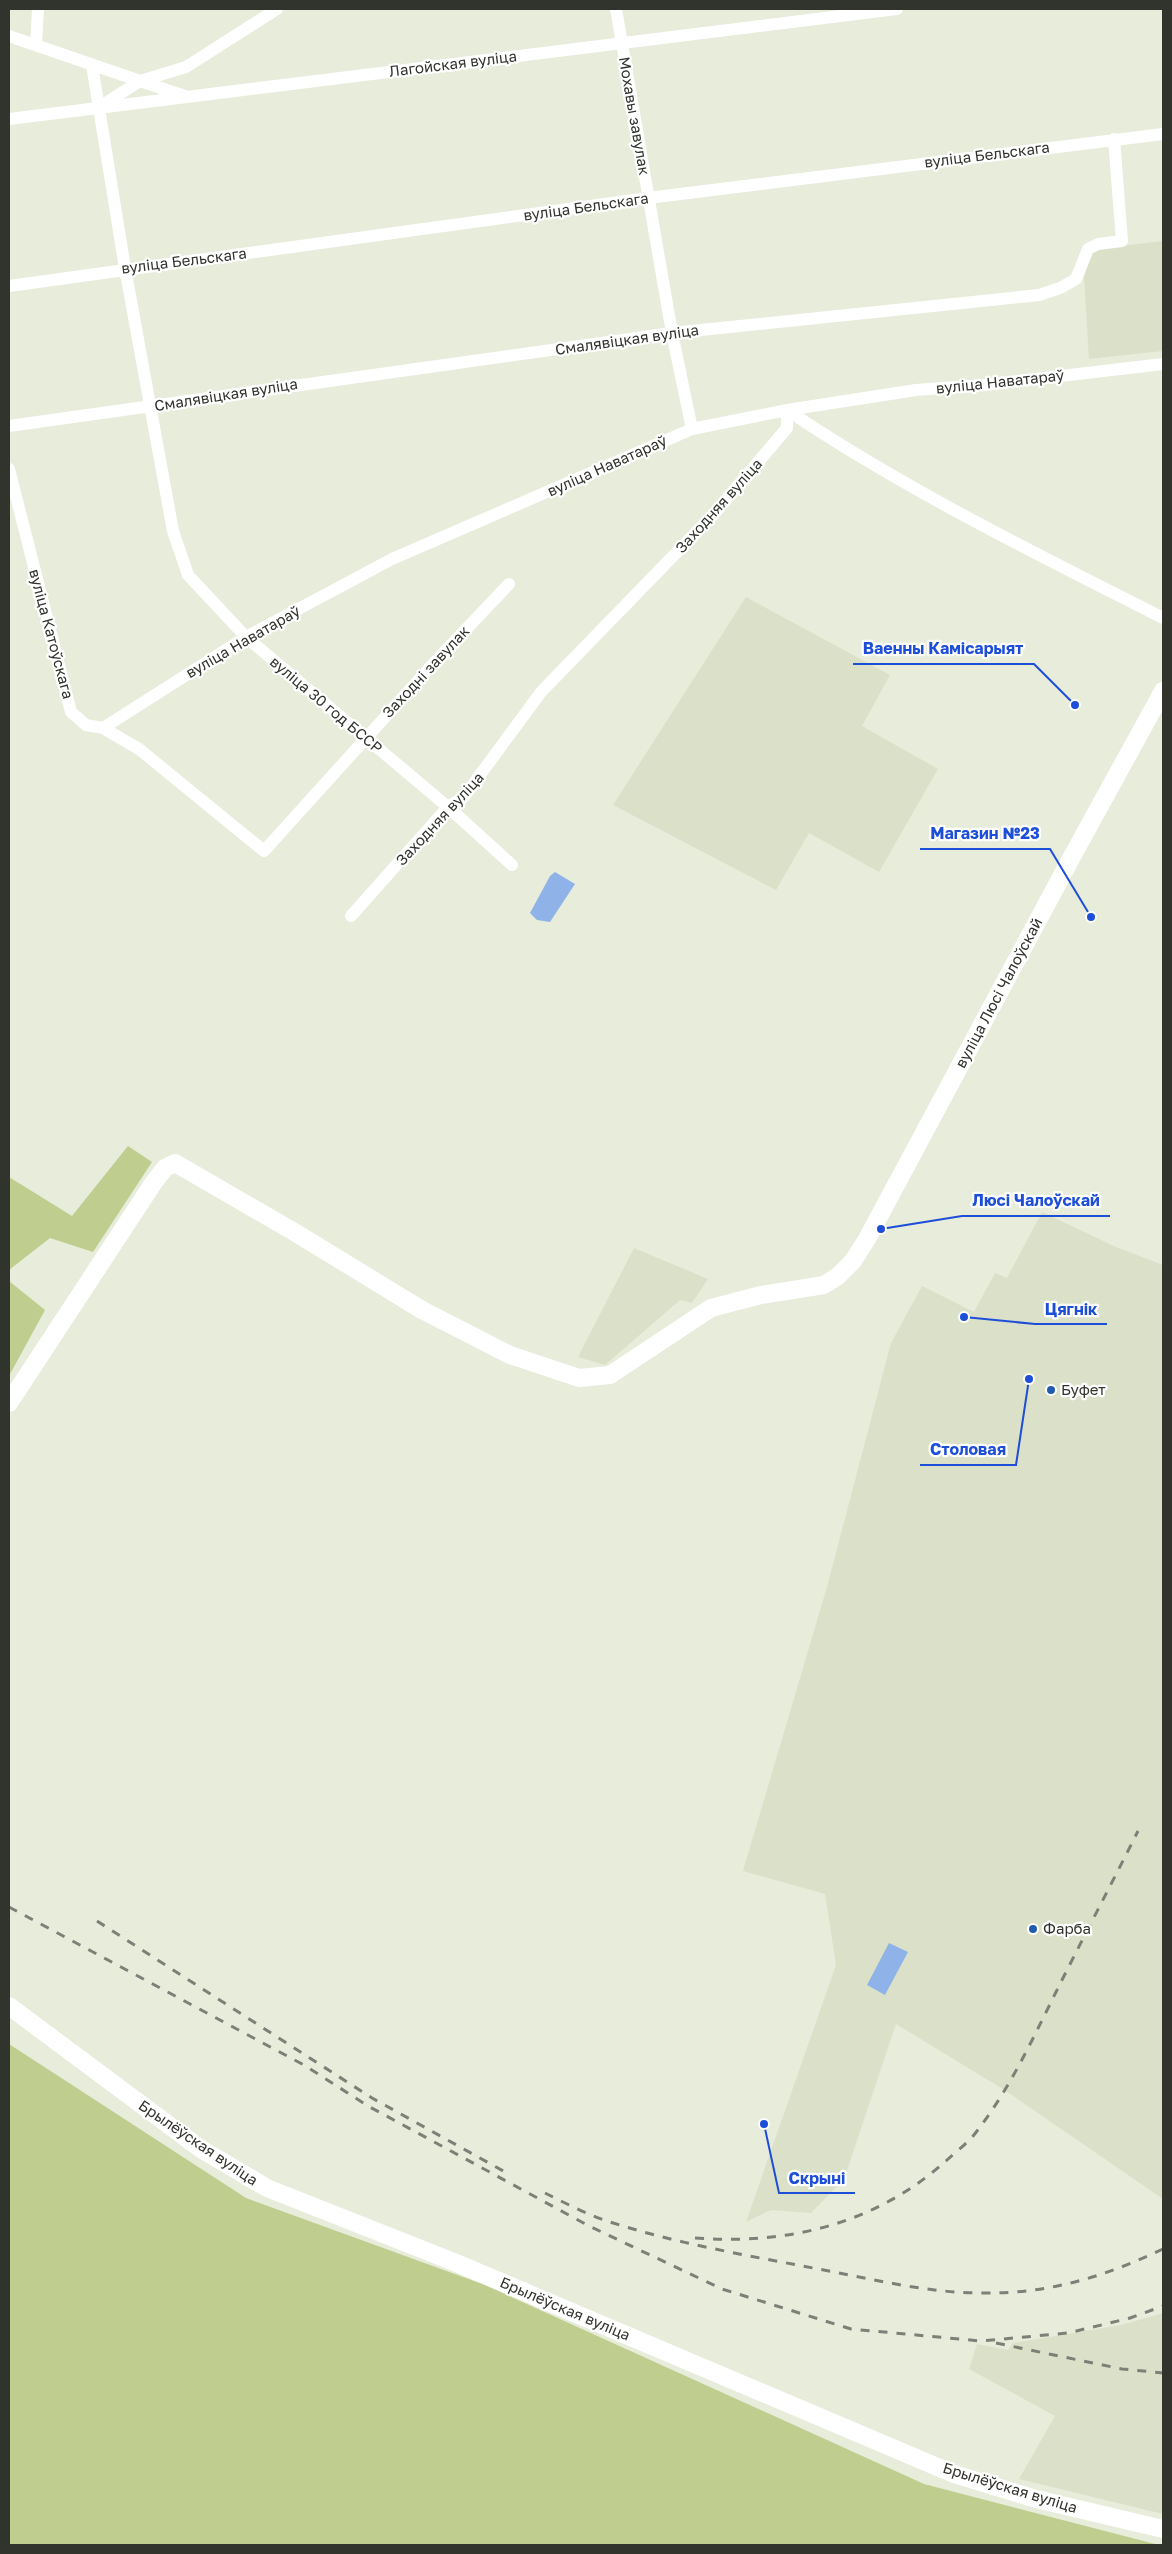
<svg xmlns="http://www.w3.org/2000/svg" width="1172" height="2554" font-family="'Golos Text',sans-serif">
<rect width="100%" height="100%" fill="#e7ecdb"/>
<path fill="#dbe1c9" d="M1163,241V351L1089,359L1084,277L1087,262L1094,249Z
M746,597L890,675L862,726L938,769L879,872L809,833L776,890L613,805Z
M1042,1212L1116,1247L1163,1265V2199L1006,2091L896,2024L844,2179L811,2213L771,2210L746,2222L836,1965L825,1894L743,1871L827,1587L891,1343L922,1286L974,1312L995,1273L1007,1278Z
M634,1248L708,1279L692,1303L680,1300L605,1365L578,1357Z
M1163,2313V2514L1019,2479L1055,2416L969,2369L977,2344L1008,2350L1013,2343L1121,2325Z"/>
<path fill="#bfcd8f" d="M128,1146L152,1162L93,1252L50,1238L9,1270V1177L72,1216Z
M9,1281L45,1310L9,1376Z
M9,2044L246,2198L485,2285L924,2484L1159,2545H9Z"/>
<path fill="#8fb3e8" d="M555,872L575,884L550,922L537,920L530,913L550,876Z
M889,1943L908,1952L885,1995L867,1985Z"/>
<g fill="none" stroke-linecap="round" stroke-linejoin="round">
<path stroke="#fff" stroke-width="12" d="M616,9L672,333L692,429
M9,36L140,81L186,67L277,9
M36,45L38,9
M92,65L125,268L173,531L188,575L246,637L448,807L512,865
M101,106L140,81L185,96
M9,119L897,9
M9,286L648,198L1163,134
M787,410C906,490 1035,553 1163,618
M9,426L672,333L1039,295L1060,288L1076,279L1088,249L1098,244L1122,241L1114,139
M9,469L71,712L86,725L103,728L139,749L264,851L434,663L509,584
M103,728L246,637L392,559L692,429L787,410L916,390L984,385L1163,364
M351,916L448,807L463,798L541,692L713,515L787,428V410"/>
<path stroke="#fff" stroke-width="18" d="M9,1403L154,1182L165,1168L175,1163L296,1233L422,1310L510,1355L579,1378L610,1375L711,1308L761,1295L824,1285L838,1276L853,1261L867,1239L1074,853L1163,691
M9,2006L201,2149L267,2188L454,2262L954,2474L1036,2499L1163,2529"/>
<path stroke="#7d8076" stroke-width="3" stroke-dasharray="9 9" stroke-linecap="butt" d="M9,1907L304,2065L368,2106L589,2226L722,2289L851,2329L981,2341L1068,2333L1130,2318L1163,2306
M97,1921L372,2098L505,2172
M545,2193C565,2203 586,2214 607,2221C674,2243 745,2255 813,2268C869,2278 925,2293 982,2293C1048,2294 1104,2277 1163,2249
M695,2238C789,2245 876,2224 947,2160C957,2151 969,2142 977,2131C1011,2087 1034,2036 1059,1986C1085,1934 1112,1883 1138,1831
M996,2343L1122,2369L1163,2373"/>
</g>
<g fill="#205bad" stroke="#fff" stroke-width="2">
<circle cx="1051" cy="1390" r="5"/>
<circle cx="1033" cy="1929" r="5"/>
</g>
<g text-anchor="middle" stroke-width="4.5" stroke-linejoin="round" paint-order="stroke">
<g font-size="15" fill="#31332d" stroke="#fff">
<text transform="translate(453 64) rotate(-7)" y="5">Лагойская вуліца</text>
<text transform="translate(634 116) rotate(80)" y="5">Мохавы завулак</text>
<text transform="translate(987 155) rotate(-7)" y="5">вуліца Бельскага</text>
<text transform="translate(586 207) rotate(-8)" y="5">вуліца Бельскага</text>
<text transform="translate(184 261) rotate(-7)" y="5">вуліца Бельскага</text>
<text transform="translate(627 340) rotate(-8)" y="5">Смалявіцкая вуліца</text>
<text transform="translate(1000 382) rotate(-6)" y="5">вуліца Наватараў</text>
<text transform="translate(226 395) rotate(-9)" y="5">Смалявіцкая вуліца</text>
<text transform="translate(607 466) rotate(-24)" y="5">вуліца Наватараў</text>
<text transform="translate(719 506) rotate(-48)" y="5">Заходняя вуліца</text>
<text transform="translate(51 634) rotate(75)" y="5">вуліца Катоўскага</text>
<text transform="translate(243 642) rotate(-30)" y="5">вуліца Наватараў</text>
<text transform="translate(426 672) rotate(-47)" y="5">Заходні завулак</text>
<text transform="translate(326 705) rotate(40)" y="5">вуліца 30 год БССР</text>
<text transform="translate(440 819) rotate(-47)" y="5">Заходняя вуліца</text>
<text transform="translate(999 993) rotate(-62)" y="5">вуліца Люсі Чалоўскай</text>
<text transform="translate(198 2143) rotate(34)" y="5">Брылёўская вуліца</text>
<text transform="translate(565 2309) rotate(23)" y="5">Брылёўская вуліца</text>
<text transform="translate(1010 2488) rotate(17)" y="5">Брылёўская вуліца</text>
</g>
<g font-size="15" fill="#31332d" stroke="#fff" text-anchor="start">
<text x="1061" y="1395">Буфет</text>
<text x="1043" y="1934">Фарба</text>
</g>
</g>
<path fill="none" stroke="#1d4ed8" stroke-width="2" d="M1075 705L1034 664H853M1091 917L1050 849H920M881 1229L962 1216H1110M964 1317L1035 1324H1107M1029 1379L1016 1465H920M764 2124L779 2193H855"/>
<g fill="#1d4ed8" stroke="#fff" stroke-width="2">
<circle cx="1075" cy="705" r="5"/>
<circle cx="1091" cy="917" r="5"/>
<circle cx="881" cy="1229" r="5"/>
<circle cx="964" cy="1317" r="5"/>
<circle cx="1029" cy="1379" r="5"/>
<circle cx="764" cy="2124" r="5"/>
</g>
<g font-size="16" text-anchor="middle" font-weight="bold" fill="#1d4ed8" stroke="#fff" stroke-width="4.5" stroke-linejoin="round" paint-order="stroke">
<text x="943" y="654">Ваенны Камісарыят</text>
<text x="985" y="839">Магазин №23</text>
<text x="1036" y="1206">Люсі Чалоўскай</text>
<text x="1071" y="1315">Цягнік</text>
<text x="968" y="1455">Столовая</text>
<text x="817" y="2184">Скрыні</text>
</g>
<rect width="1172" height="2554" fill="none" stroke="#31332d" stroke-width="20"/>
</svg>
